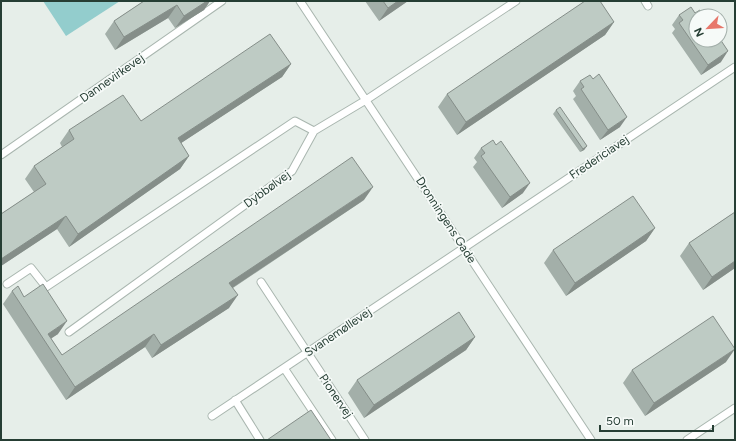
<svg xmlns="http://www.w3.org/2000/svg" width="736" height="441" font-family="Figtree,sans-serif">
<rect width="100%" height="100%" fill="#e6eee9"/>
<path fill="#93cdcd" d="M43,1H120L66,36Z"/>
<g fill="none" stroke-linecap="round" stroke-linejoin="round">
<defs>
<path id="lane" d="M300,1L591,440
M645,1L648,6
M1,155L222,1
M261,282L365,440
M7,284L31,268L46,287L295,121L314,131
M69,332L292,171L314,131L366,100L516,1
M284,368L332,440
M235,400L260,440
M212,416L735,67
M687,440L735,408"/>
</defs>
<use href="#lane" stroke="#a9b6af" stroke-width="9"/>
<use href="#lane" stroke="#fff" stroke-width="7"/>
</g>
<path fill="#a3afa9" d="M144,1H210L204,10L175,28L168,18L115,50L105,34L114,21Z
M365,1H408L379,21Z
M695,13L721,62L701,75L672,33L675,29L672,25L679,15Z
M614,22L605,35L457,135L438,107L447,94Z
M291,64L282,77L181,143L189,156L180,169L69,247L57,229L1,266V214L34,192L25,179L34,166L62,147L60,143L69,130L141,121Z
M580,81L620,127L600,140L573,99L576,96L573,91Z
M556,110L587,146L584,150L580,152L553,114Z
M481,148L523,193L502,208L473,167L477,162L474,158Z
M364,200L233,288L229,308L152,358L145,347L66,400L3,304L12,291L24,297L58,334L51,338L62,355Z
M735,212V268L703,290L680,256L689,243Z
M655,228L646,241L566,296L544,263L553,250Z
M475,337L466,350L364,418L348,393L357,380Z
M726,362L645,416L623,383L632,370Z"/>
<path fill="#858e89" d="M207,1H210L204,10L175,28L184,16Z
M398,1H408L379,21L388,8Z
M177,5L168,18L115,50L124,37Z
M614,22L605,35L457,135L466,122Z
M728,51L721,62L701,75L708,65Z
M291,64L282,77L169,151L178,138Z
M627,117L620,127L600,140L608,130Z
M587,146L584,150L580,152L583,149Z
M189,156L180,169L69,247L78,234Z
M530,183L523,193L502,208L510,197Z
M373,187L364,200L220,296L229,283Z
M66,216L57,229L1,266V259Z
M655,228L646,241L566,296L575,283Z
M735,261V268L703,290L712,277Z
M238,295L229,308L152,358L161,345Z
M67,321L58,334L46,342L48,334Z
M154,334L145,347L66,400L75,387Z
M475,337L466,350L364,418L374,405Z
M735,349L726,362L645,416L654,403Z"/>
<path fill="#becbc4" stroke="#858e89" d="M144,1H207L184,16L177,5L124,37L114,21Z
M383,1H398L388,8Z
M585,1H600L614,22L466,122L447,94Z
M691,7L695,13L700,10L704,16H696V40H720V39L728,51L708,65L679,23L683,20L679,15Z
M270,34L291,64L178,138L189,156L78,234L66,216L1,259V214L46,184L34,166L74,139L69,130L123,95L141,121Z
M599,74L627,117L608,130L581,89L584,87L580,81L590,75L593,79Z
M560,107L587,146L583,149L556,110Z
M493,140L496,145L501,141L530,183L510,197L481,156L485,153L481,148Z
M352,157L373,187L229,283L238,295L161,345L154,334L75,387L12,291L18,286L24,297L43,284L67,321L48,334L62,355Z
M633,196L655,228L575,283L553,250Z
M735,212V261L712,277L689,243Z
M459,312L475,337L374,405L357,380Z
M713,316L735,349L654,403L632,370Z
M311,410L331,440H267Z"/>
<g text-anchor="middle" stroke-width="3.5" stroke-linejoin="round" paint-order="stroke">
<g font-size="12" fill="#263e34" stroke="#f6faf8">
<text transform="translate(112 78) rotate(-35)" y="4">Dannevirkevej</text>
<text transform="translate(599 157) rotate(-34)" y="4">Fredericiavej</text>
<text transform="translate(267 189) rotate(-36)" y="4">Dybbølvej</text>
<text transform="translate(446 220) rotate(57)" y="4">Dronningens Gade</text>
<text transform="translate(338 332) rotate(-34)" y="4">Svanemøllevej</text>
<text transform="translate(336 396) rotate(56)" y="4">Pionervej</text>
</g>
</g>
<rect width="736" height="441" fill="none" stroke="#263e34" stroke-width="4"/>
<g transform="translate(708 28) rotate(245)"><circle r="19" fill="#f6faf8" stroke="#a3afaa"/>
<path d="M0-3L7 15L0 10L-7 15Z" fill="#e7776b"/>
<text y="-6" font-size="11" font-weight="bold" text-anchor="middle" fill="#263e34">N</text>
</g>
<path d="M600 425v6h113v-6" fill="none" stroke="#263e34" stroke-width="2"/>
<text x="606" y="425" font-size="12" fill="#263e34" stroke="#f6faf8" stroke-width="3" paint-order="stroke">50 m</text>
</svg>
